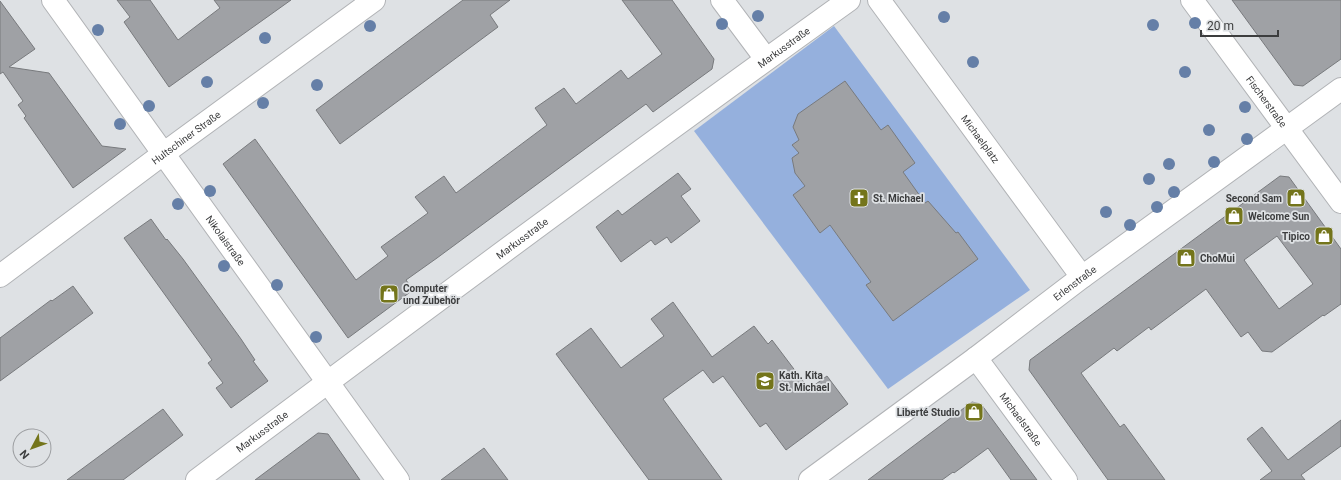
<svg xmlns="http://www.w3.org/2000/svg" width="1341" height="480" font-family="Roboto,sans-serif">
<rect width="100%" height="100%" fill="#dee1e4"/>
<path fill="#95b0dd" d="M834,26L1030,290L888,389L694,131Z"/>
<path fill="#9fa1a5" stroke="#787a7d" fill-rule="evenodd" d="M117,0H150L178,40L220,8L214,0H291L169,87L124,22L130,17Z
M463,0H510L490,15L498,27L340,144L316,110Z
M622,0H672L714,59L712,69L653,112L646,104L437,258L406,280L413,290L348,338L223,164L255,139L356,280L388,256L381,247L428,213L415,197L444,176L456,193L547,125L535,108L564,88L576,104L621,70L628,79L662,54Z
M1232,0H1341V59L1303,86L1294,85Z
M0,1L35,49L9,67L49,73L102,146L126,149L73,188L24,118L26,116L18,105L23,101L3,72L0,74Z
M845,81L881,130L888,125L915,163L903,172L925,203L928,201L956,233L958,232L978,259L893,321L866,285L871,282L830,225L820,233L793,195L805,186L795,173L792,158L799,153L792,145L799,140L793,127L798,114Z
M678,173L691,189L681,196L700,221L671,243L667,237L655,245L651,240L621,262L596,227L618,210L622,215Z
M1280,176L1289,177L1341,249V304L1324,316L1323,315L1272,352L1262,351L1248,332L1241,337L1206,289L1151,330L1149,327L1117,351L1114,348L1081,373L1120,427L1124,424L1165,480H1108L1029,370L1030,360ZM1277,236L1313,284L1279,309L1244,260Z
M151,219L166,240L167,239L183,259L241,339L255,360L253,361L268,381L231,408L216,388L223,383L208,363L212,360L124,238Z
M73,286L93,313L0,381V338L51,300L52,301Z
M673,302L712,357L754,326L768,344L772,340L809,389L827,376L848,404L786,450L766,423L760,427L723,376L713,383L703,370L663,399L722,480H649L556,354L591,328L621,368L664,336L651,319Z
M972,402L981,404L1037,480H1011L988,448L954,473L953,472L942,480H868Z
M163,409L183,435L123,480H67Z
M1341,420V446L1301,475L1305,480H1260L1272,471L1247,439L1262,427L1288,460Z
M318,433L328,434L360,480H255Z
M484,448L508,480H441Z"/>
<g fill="none" stroke-linecap="round" stroke-linejoin="round">
<defs>
<g id="minor">
<path id="s1" d="M53,0L398,480"/>
<path d="M722,0L766,59"/>
<path id="s2" d="M879,0L1049,232L1082,277"/>
<path id="s3" d="M1192,0L1341,202"/>
<path id="s4" d="M0,276L163,154L374,0"/>
<path id="s5" d="M976,358L1066,480"/>
<path id="s6" d="M197,480C413,318 630,157 849,0"/>
<path id="s7" d="M810,480L976,358L1082,277L1341,89"/>
</g>
</defs>
<use href="#minor" stroke="#b1b3b6" stroke-width="24"/>
<use href="#minor" stroke="#fff" stroke-width="22"/>
</g>
<g fill="#657fa7">
<circle cx="758" cy="16" r="6"/>
<circle cx="944" cy="17" r="6"/>
<circle cx="1195" cy="23" r="6"/>
<circle cx="722" cy="24" r="6"/>
<circle cx="1153" cy="25" r="6"/>
<circle cx="370" cy="26" r="6"/>
<circle cx="98" cy="30" r="6"/>
<circle cx="265" cy="38" r="6"/>
<circle cx="973" cy="62" r="6"/>
<circle cx="1185" cy="72" r="6"/>
<circle cx="207" cy="82" r="6"/>
<circle cx="317" cy="85" r="6"/>
<circle cx="263" cy="103" r="6"/>
<circle cx="149" cy="106" r="6"/>
<circle cx="1245" cy="107" r="6"/>
<circle cx="120" cy="124" r="6"/>
<circle cx="1209" cy="130" r="6"/>
<circle cx="1247" cy="139" r="6"/>
<circle cx="1214" cy="162" r="6"/>
<circle cx="1169" cy="164" r="6"/>
<circle cx="1149" cy="179" r="6"/>
<circle cx="210" cy="191" r="6"/>
<circle cx="1174" cy="192" r="6"/>
<circle cx="178" cy="204" r="6"/>
<circle cx="1157" cy="207" r="6"/>
<circle cx="1106" cy="212" r="6"/>
<circle cx="1130" cy="225" r="6"/>
<circle cx="224" cy="266" r="6"/>
<circle cx="277" cy="285" r="6"/>
<circle cx="316" cy="337" r="6"/>
</g>
<defs>
<symbol id="church-square" viewBox="-11 -11 22 22"><rect x="-9" y="-9" width="18" height="18" rx="4" fill="#74751b" stroke="#dee1e4"/><path d="M-1.2-6h2.4v3.5h3.3v2.4h-3.3V6h-2.4V-.1h-3.3v-2.4h3.3Z" fill="#fff"/></symbol>
<symbol id="shop-square" viewBox="-11 -11 22 22"><rect x="-9" y="-9" width="18" height="18" rx="4" fill="#74751b" stroke="#dee1e4"/><path d="M-5-2.5h2.3a2.7 3.5 0 0 1 5.4 0H5L5.5 6h-11ZM-1.5-2.5h3a1.5 2.3 0 0 0-3 0Z" fill="#fff"/></symbol>
<symbol id="school-square" viewBox="-11 -11 22 22"><rect x="-9" y="-9" width="18" height="18" rx="4" fill="#74751b" stroke="#dee1e4"/><path d="M0-5L7-2L0 1L-7-2ZM-4 1L0 2.5L4 1V4Q0 6-4 4Z" fill="#fff"/></symbol>
</defs>
<g fill-rule="evenodd">
<use href="#church-square" x="848" y="187" width="22" height="22"/>
<use href="#shop-square" x="1285" y="187" width="22" height="22"/>
<use href="#shop-square" x="1223" y="205" width="22" height="22"/>
<use href="#shop-square" x="1313" y="225" width="22" height="22"/>
<use href="#shop-square" x="1175" y="247" width="22" height="22"/>
<use href="#shop-square" x="378" y="283" width="22" height="22"/>
<use href="#school-square" x="754" y="370" width="22" height="22"/>
<use href="#shop-square" x="963" y="401" width="22" height="22"/>
</g>
<g text-anchor="middle" stroke-width="3.5" stroke-linejoin="round" paint-order="stroke">
<g font-size="10" fill="#3c3d3e" stroke="#dee1e4">
<text dy="4" stroke="none"><textPath href="#s6" startOffset="729">Markusstraße</textPath></text>
<text dy="4" stroke="none"><textPath href="#s3" startOffset="126">Fischerstraße</textPath></text>
<text dy="4" stroke="none"><textPath href="#s4" startOffset="232">Hultschiner Straße</textPath></text>
<text dy="4" stroke="none"><textPath href="#s2" startOffset="172">Michaelplatz</textPath></text>
<text dy="4" stroke="none"><textPath href="#s6" startOffset="405">Markusstraße</textPath></text>
<text dy="4" stroke="none"><textPath href="#s1" startOffset="296">Nikolaistraße</textPath></text>
<text dy="4" stroke="none"><textPath href="#s7" startOffset="330">Erlenstraße</textPath></text>
<text dy="4" stroke="none"><textPath href="#s5" startOffset="76">Michaelstraße</textPath></text>
<text dy="4" stroke="none"><textPath href="#s6" startOffset="81">Markusstraße</textPath></text>
</g>
<g font-size="10" font-weight="bold" fill="#3c3d3e" stroke="#dee1e4" text-anchor="start">
<text x="873" y="202">St. Michael</text>
<text x="1282" y="202" text-anchor="end">Second Sam</text>
<text x="1248" y="220">Welcome Sun</text>
<text x="1310" y="240" text-anchor="end">Tipico</text>
<text x="1200" y="262">ChoMui</text>
<text x="403" y="292">Computer<tspan x="403" dy="12">und Zubehör</tspan></text>
<text x="779" y="379">Kath. Kita<tspan x="779" dy="12">St. Michael</tspan></text>
<text x="960" y="416" text-anchor="end">Liberté Studio</text>
</g>
</g>
<g transform="translate(32 448) rotate(229)"><circle r="19" fill="#dee1e4" stroke="#9d9fa2"/>
<path d="M0-3L7 15L0 10L-7 15Z" fill="#74751b"/>
<text y="-6" font-size="11" font-weight="bold" text-anchor="middle" fill="#3c3d3e">N</text>
</g>
<path d="M1201 30v6h77v-6" fill="none" stroke="#3c3d3e" stroke-width="2"/>
<text x="1207" y="30" font-size="12" fill="#3c3d3e" stroke="#dee1e4" stroke-width="3" paint-order="stroke">20 m</text>
</svg>
